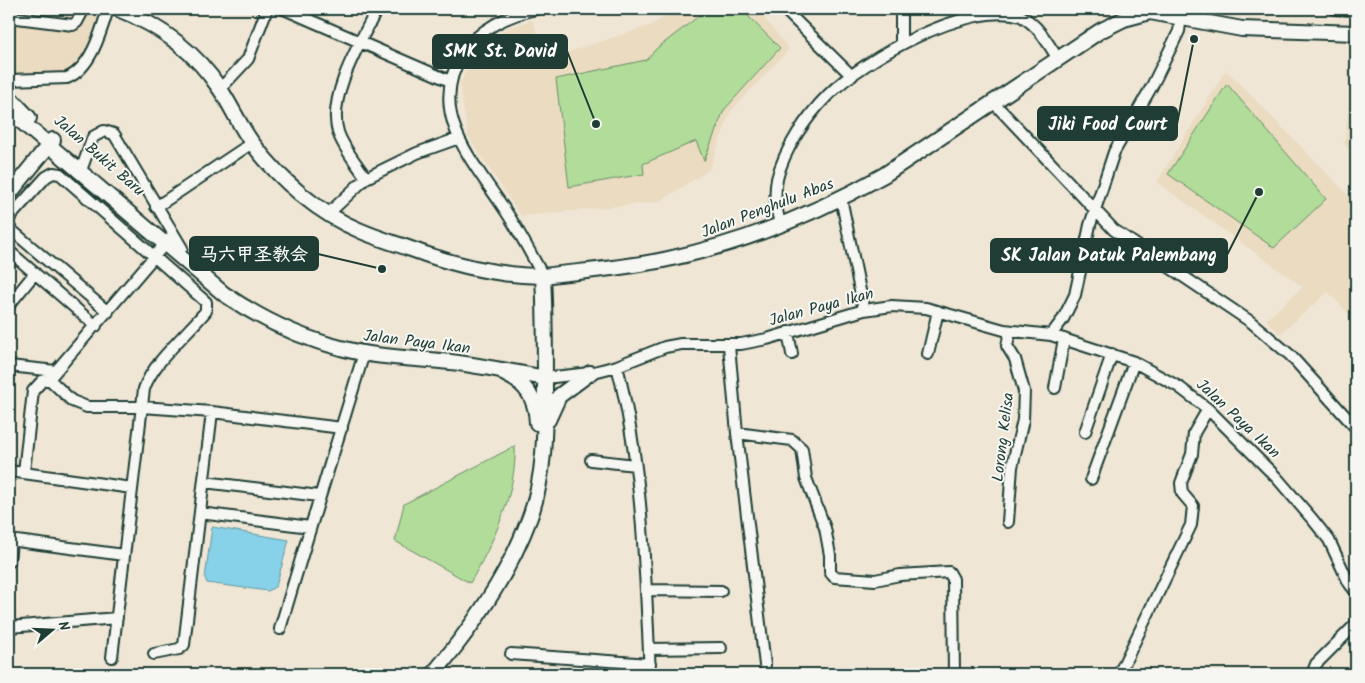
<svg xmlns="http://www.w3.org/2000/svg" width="1365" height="683" font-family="Kalam,'LXGW WenKai TC',sans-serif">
<rect width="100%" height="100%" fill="#efe6d5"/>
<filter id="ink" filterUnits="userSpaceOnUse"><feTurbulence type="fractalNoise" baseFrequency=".02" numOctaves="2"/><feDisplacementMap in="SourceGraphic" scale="10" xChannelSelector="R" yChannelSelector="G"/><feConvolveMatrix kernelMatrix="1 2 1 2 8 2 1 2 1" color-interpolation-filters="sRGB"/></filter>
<g filter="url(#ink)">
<path fill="#eadbc1" d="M9,9H65L111,19L100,47L71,82L9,84Z
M680,9H757L789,49L730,112L709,170L658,202L521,216L468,136L460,84L474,55L505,29L532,20L547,59L649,26Z
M1226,70L1356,203V321L1328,292L1280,334L1266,320L1303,287L1157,182Z
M1356,70V156L1344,144Z"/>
<path fill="#b1dc99" stroke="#688c66" d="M708,9H741L780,48L724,110L704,161L696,141L643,164L644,174L569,187L556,79L646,60L656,49Z
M1227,84L1326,199L1274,248L1168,174Z
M515,446C517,493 493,543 470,583L395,541L404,504Z"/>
<path fill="#88d2e9" stroke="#5e96a1" d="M212,527L289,540L276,586L268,591L207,583L205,578Z"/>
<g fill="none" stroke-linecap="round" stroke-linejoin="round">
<defs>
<path id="minor" d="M284,9L450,81
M377,9C361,41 327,96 338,132C343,148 357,164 366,178L417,153L459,138
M536,9C508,15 479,29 463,53C425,113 474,162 505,210C519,231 531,254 543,276
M784,9L852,76
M901,9V41
M1335,9L1356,10
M9,17L73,25L77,22L84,9
M9,80L67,78C91,68 101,32 108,9
M220,89L248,59L267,9
M993,102L1114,230L1251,322L1290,355L1356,428
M78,172L83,165L93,137L104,131L114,134L182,248
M841,198L864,310
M156,207L252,143
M329,213L366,178
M9,218L46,177L53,173L60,174L206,302V311C187,334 153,362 144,389L112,657
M780,224C776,208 774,195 777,179C784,149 807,116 828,95C864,59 969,0 1021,16C1038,25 1048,43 1058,59
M9,228L108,312
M9,251L96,326
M9,305L35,273
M788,332L792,354
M1051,335L1063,319L1075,295L1090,225L1114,152L1152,86L1179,31L1182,9
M729,346L737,433L765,665
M928,354L938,311
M9,366L56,371
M617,366C643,466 645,571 650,674
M545,378L590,373L617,366L665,347L681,344H741L767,339L864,310L892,306L926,308L1004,330L1051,335L1134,362L1179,387L1208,409L1277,478L1313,520L1329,540L1349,583L1356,592
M49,379L72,401L87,407H142L212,412L342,428
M1055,388L1064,339
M1085,432L1112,354
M737,433L792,440L802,449L806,478L825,528L830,555V572L834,577L875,580L900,575L949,572L953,579L954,674
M591,460L635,465
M9,471L132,488
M24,472L33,391L42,381L49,379L170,238
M1091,479L1134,362
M204,482L319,496
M200,513L310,527
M1008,522L1012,467L1023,420L1024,391L1015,359L1007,346L1010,331
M9,540L124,555
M9,562L11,541
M646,590L721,591
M9,627L117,618
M280,629C307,537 336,446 364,353
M649,649L721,648
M154,654L179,649L184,645L212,412
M511,654L650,664
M1119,674L1191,525L1193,506L1182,493L1181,483L1192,454L1194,433L1208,409
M1312,674L1316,664L1356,624"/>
<path id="secondary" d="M118,9C161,26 195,51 220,89C232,107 240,127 253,144C280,180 319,214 361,231C377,238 394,243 411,249C454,265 497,276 543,276C584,271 627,268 668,259C743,243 817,213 884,175L1100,31L1124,19L1150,12L1242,29L1356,33
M9,97L29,118
M9,111L224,294C258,317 300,338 341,348C376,358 414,358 451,362C482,366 513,372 545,378
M9,194L53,140
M505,374C527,384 536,399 537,423
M548,420L559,396L590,373
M433,674C473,627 508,576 530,517C545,476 545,429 545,386C545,349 545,313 543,276"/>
</defs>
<use href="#minor" stroke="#1f3d34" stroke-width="14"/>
<use href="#secondary" stroke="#1f3d34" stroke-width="18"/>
<use href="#minor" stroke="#f6f6f2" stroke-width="10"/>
<use href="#secondary" stroke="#f6f6f2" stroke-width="14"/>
</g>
</g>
<g text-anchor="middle" stroke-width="4" stroke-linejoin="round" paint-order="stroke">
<g font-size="16" fill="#1f3d34" stroke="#f6f6f2">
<text transform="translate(100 155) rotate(41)" y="6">Jalan Bukit Baru</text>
<text transform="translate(767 207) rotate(-21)" y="6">Jalan Penghulu Abas</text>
<text transform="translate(821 306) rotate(-15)" y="6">Jalan Paya Ikan</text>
<text transform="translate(417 341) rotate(7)" y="6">Jalan Paya Ikan</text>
<text transform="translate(1239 418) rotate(43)" y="6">Jalan Paya Ikan</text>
<text transform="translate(1002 437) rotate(-83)" y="6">Lorong Kelisa</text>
</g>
</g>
<path fill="none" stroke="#1f3d34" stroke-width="2" d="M596 124L567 51M1194 39L1177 124M382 269L318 254M1259 192L1227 255"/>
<g fill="#1f3d34" stroke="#f6f6f2" stroke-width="2">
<circle cx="596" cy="124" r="5"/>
<circle cx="1194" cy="39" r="5"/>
<circle cx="382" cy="269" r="5"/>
<circle cx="1259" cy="192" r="5"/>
</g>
<g fill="#1f3d34" stroke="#1f3d34" stroke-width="2">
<rect x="433" y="35" width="134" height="33" rx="5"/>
<rect x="1038" y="107" width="139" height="33" rx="5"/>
<rect x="190" y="237" width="128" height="33" rx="5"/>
<rect x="991" y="239" width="236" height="33" rx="5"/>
</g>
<g font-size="18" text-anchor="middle" font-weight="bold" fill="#fff">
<text x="500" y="57">SMK St. David</text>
<text x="1108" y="130">Jiki Food Court</text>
<text x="254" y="260">马六甲圣教会</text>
<text x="1109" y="261">SK Jalan Datuk Palembang</text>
</g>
<rect width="1365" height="683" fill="none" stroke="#f6f6f2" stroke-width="30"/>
<rect x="15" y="15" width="1335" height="653" fill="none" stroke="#1f3d34" stroke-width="2" filter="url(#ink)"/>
<g transform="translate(52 630) rotate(71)" stroke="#f6f6f2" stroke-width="4" paint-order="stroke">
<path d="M0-4L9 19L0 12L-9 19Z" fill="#1f3d34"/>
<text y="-8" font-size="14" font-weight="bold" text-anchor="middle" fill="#1f3d34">N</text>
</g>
</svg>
